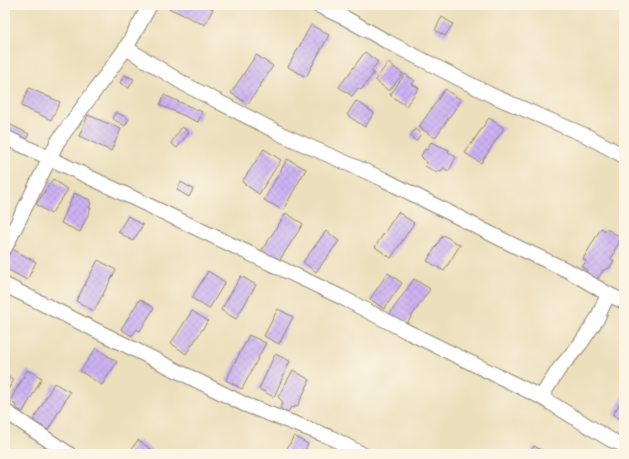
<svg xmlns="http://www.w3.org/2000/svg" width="629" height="459" font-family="Mynerve,sans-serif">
<defs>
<pattern id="building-cross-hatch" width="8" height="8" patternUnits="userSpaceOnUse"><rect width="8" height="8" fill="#ccb3f3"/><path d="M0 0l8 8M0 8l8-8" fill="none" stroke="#af9ad0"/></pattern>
</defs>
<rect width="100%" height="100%" fill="#fcf5e5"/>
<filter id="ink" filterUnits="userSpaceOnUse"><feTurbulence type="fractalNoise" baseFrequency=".025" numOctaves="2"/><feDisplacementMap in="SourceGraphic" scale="8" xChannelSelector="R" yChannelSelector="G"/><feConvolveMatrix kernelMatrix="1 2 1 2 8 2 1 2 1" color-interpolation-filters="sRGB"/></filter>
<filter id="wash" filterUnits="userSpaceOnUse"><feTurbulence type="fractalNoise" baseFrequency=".012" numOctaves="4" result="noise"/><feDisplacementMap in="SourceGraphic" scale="16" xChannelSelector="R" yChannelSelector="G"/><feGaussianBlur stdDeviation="0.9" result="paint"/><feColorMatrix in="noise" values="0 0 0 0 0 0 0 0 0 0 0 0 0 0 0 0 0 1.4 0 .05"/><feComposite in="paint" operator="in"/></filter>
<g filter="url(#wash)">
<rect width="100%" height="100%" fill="#ecdfbc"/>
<g id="blocks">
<path fill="url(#building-cross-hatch)" d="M162,5H205L213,9L205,25Z
M442,17L453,24L445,36L435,30Z
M311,25L329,35L306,77L288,67Z
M365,52L378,62L371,71L374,73L361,90L358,88L352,96L339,87Z
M256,55L273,66L248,104L231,93Z
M388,63L403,74L389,91L375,80Z
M405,74L415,81L412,84L419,88L406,106L390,95Z
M124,75L134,79L129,88L120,83Z
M29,88L60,102L51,120L21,106Z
M445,89L461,100L435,138L419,127Z
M164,95L202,112L198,122L160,105Z
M356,101L374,113L365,127L347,115Z
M116,112L129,119L125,126L112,118Z
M88,115L121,129L111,151L79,136Z
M489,118L504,128L481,163L465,153Z
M5,122L29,134L25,142L5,133Z
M182,127L189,132L177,148L171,143Z
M415,129L421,134L416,141L410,136Z
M431,142L449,150L448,152L456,157L449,171L443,168L441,172L438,170L437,173L425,166L427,162L423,159V158L421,156L425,149L427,150Z
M264,149L281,160L259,194L242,182Z
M287,159L306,169L283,210L264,200Z
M53,179L68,190L51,214L36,204Z
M181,182L193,189L189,197L177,190Z
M74,193L90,200L89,202L91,203L89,208H91L80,232L61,223Z
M398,212L414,223L391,258L375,247Z
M286,213L303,224L277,264L260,253Z
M128,216L143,225L133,241L118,232Z
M601,228L606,231L607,229L622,238L614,251L615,252L611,259L614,261L609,269L606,268L604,271L603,270L596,281L585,274L587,270L582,267L586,261L583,259Z
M326,231L339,241L316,272L303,262Z
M443,235L460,245L444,271L427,261Z
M12,249L36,262L27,280L5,268L7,264L5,262Z
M98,260L116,270L94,311L76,301Z
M208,271L225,282L209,309L192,298Z
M388,273L402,283L384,309L370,299Z
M241,276L256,285L236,319L221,310Z
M414,279L430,289L405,326L389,315Z
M140,299L154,308L140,331L137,329L132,336L121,329Z
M278,309L293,317L279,344L264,336Z
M192,311L208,321L186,354L171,343Z
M249,335L266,343L242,389L226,380Z
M96,348L117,362L102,385L80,371Z
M275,354L290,361L274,397L259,389Z
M27,370L42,378L23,412L15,408L16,405L10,401Z
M293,370L310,380L297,407L295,406L294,408L291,407L288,413L280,408L283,402L278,397Z
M5,374L14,380L5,394Z
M54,383L70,392L48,430L33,421Z
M624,395V421L613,415Z
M294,436L308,444L303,454H284Z
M138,440L153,451L151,454H128Z
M534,446L548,454H529Z
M477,450L483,454H474Z"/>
</g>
</g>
<g filter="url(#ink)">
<use href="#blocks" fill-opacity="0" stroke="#8c8574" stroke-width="1"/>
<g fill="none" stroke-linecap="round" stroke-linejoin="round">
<defs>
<path id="minor" d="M317,5L347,19L386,41L491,95L587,136L624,156
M126,48L186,85L283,135L383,179L517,247L571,272L608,294L597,319L581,343L559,369L541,397
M5,137L341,297L406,331L541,397L611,440L624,445
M5,248L58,141L126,48L150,5
M5,285L246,405L330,437L362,454
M608,294L624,302
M5,411L69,454"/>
</defs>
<use href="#minor" stroke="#8c8574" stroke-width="16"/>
<use href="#minor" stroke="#fff" stroke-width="14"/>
</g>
</g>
<rect width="629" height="459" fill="none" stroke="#fcf5e5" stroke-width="20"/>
</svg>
